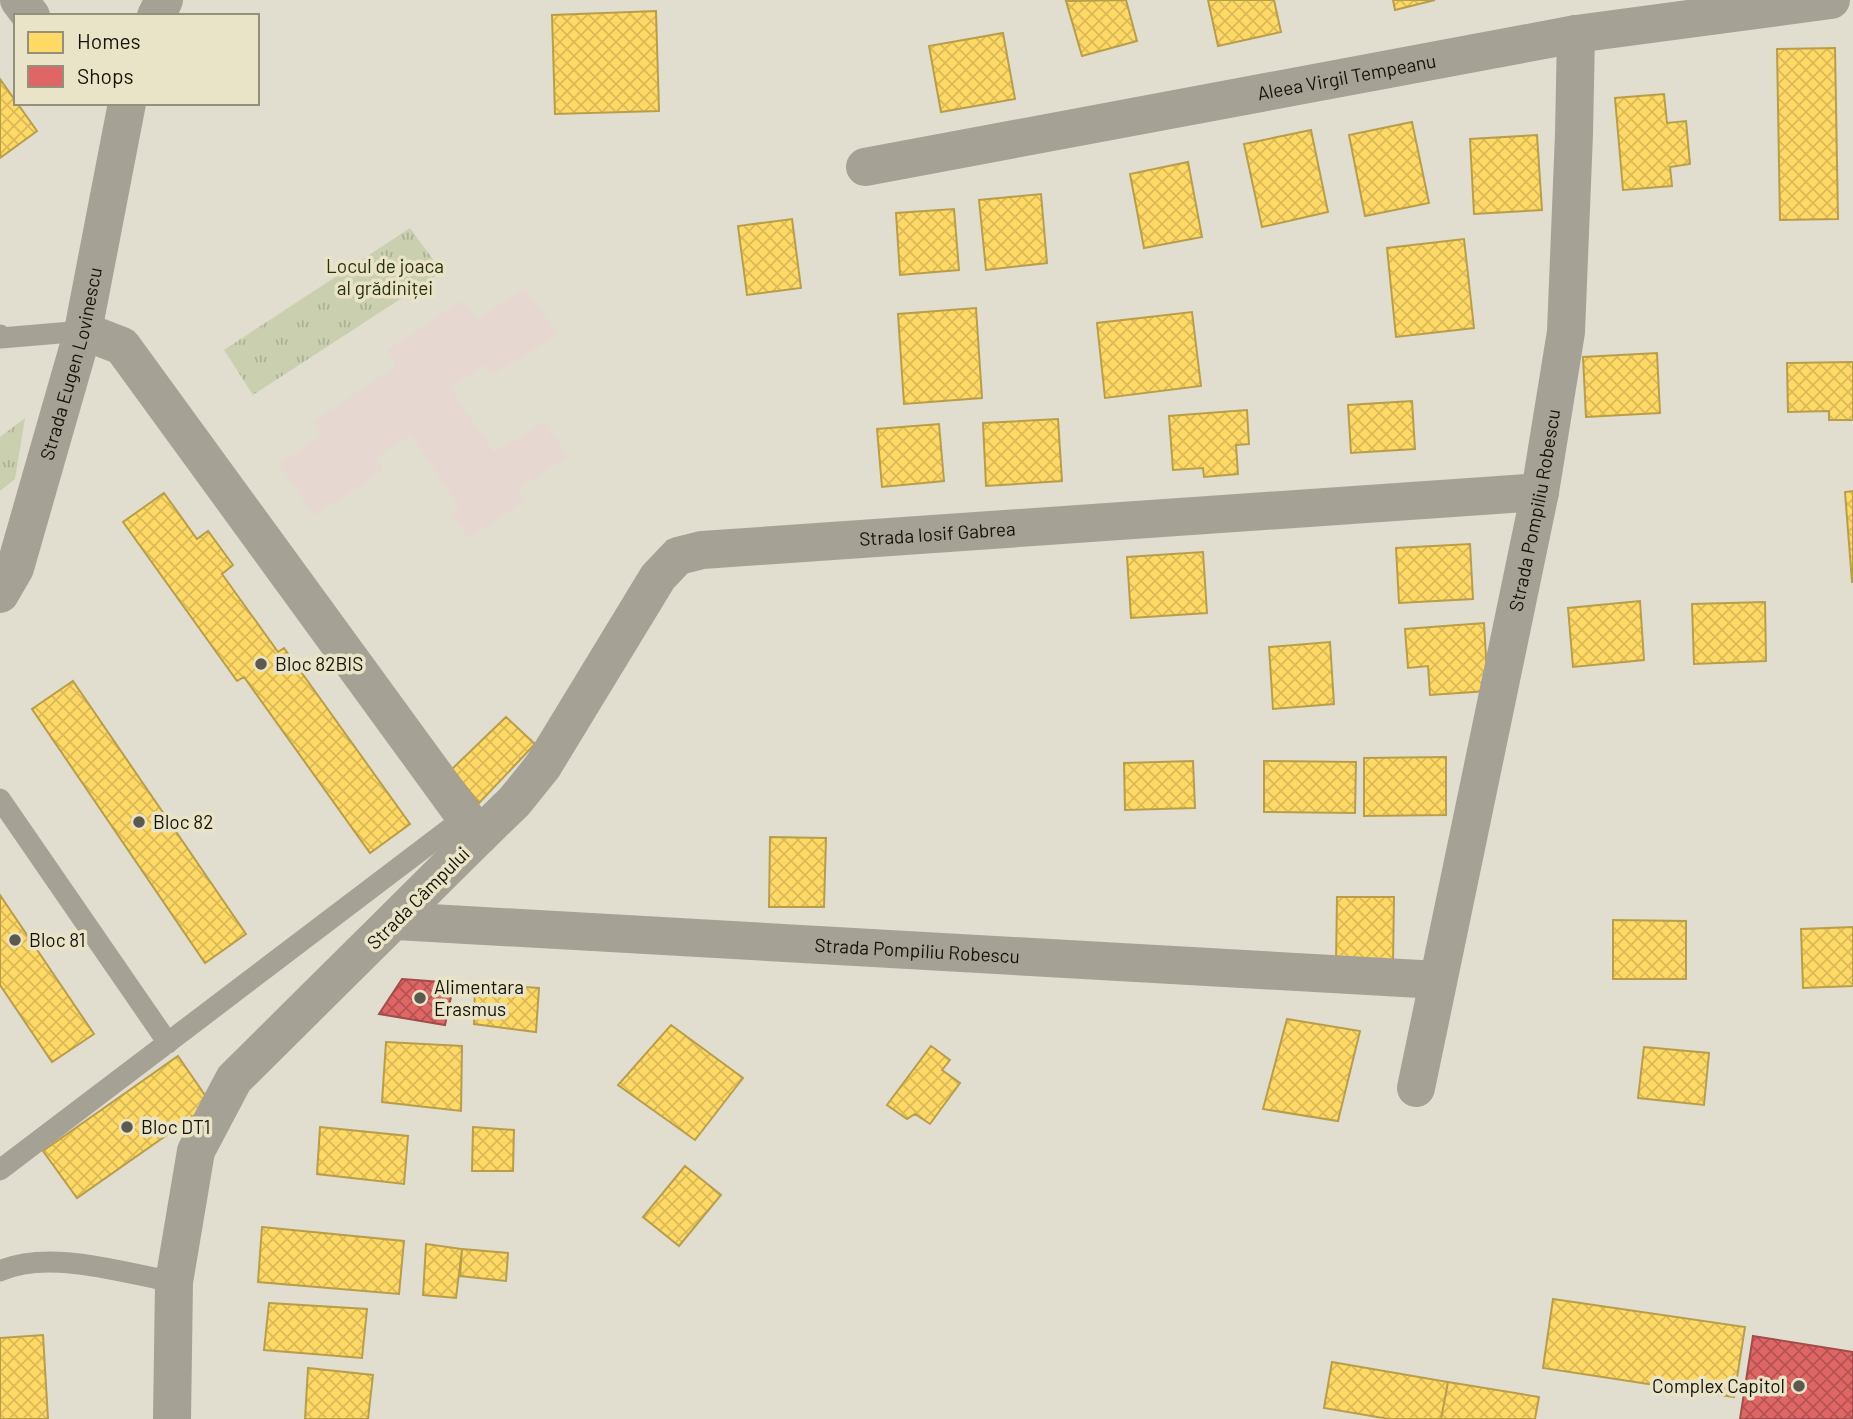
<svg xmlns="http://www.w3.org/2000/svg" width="1853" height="1419" font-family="Barlow,sans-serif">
<defs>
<pattern id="park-tufts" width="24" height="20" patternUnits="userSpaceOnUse" patternTransform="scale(1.75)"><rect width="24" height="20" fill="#c9cfaf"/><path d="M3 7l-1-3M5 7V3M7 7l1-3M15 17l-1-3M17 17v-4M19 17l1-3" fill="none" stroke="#acb195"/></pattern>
<pattern id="homes-cross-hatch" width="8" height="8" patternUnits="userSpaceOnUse" patternTransform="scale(1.75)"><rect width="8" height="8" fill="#ffd966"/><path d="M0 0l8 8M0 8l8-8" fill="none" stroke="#dab957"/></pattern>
<pattern id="shops-cross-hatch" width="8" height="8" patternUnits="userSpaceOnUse" patternTransform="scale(1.75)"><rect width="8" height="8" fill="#e06666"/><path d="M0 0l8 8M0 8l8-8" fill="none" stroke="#b45352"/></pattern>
</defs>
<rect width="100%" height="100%" fill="#e1decf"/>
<path fill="#e7d7d1" d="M525,288L558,334L493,375L484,365L450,388L494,452L545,422L568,457L518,490L525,500L469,539L451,513L459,507L411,435L376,458L384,470L314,516L279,464L322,435L314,421L396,366L387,350L462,300L477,319Z"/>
<path fill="url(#park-tufts)" d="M410,228L442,272L253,395L224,350Z
M25,418L15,479L0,491V437Z"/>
<path fill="url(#homes-cross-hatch)" stroke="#b99e4a" stroke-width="2" d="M1126,0L1137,41L1082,56L1066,1Z
M1208,0H1274L1281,32L1218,46Z
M1393,0H1435L1395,10Z
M656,11L659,111L555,114L552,15Z
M1003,33L1015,99L941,112L929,46Z
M1835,48L1838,219L1780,220L1777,49Z
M0,79L37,131L0,158Z
M1664,94L1667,123L1686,121L1690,164L1670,167L1672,186L1623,190L1615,98Z
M1412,122L1429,203L1365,216L1349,135Z
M1311,130L1328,212L1262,227L1244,144Z
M1537,135L1542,210L1474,214L1470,139Z
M1188,162L1202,237L1144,248L1130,174Z
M1041,194L1047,263L986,270L979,200Z
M954,209L959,270L900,275L896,213Z
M792,219L801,288L747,295L738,226Z
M1464,239L1474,328L1396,337L1387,248Z
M976,308L982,398L904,404L898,314Z
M1192,312L1201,386L1105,398L1097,323Z
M1657,353L1660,413L1586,417L1583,357Z
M1853,362V420H1829V411L1788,412L1787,363Z
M1412,401L1415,449L1351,453L1348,405Z
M1247,410L1249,444L1236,445L1238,474L1204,477L1203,468L1173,470L1169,416Z
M1058,419L1062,481L986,486L983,423Z
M939,424L944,481L882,487L877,429Z
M1853,491V582H1852L1845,492Z
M164,493L197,539L208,531L233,565L222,574L278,652L284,648L410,824L370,853L244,677L237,681L123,522Z
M1470,544L1473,599L1399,603L1396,548Z
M1203,552L1207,613L1131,618L1127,557Z
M1640,601L1644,660L1573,667L1568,608Z
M1765,602L1766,661L1694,664L1692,604Z
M1484,623L1488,691L1430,695L1428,666L1408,668L1405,629Z
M1330,642L1334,704L1273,709L1269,647Z
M73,681L246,934L205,963L32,709Z
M506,717L535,744L479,803L452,769Z
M1446,757V815L1364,816V758Z
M1193,761L1195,808L1125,810L1124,763Z
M1264,761L1356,762L1355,813L1264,812Z
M770,837L826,838L824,907H769Z
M0,895L94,1034L52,1062L0,985Z
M1337,897H1394L1393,964H1336Z
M1613,920L1686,921V979H1613Z
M1853,927V986L1803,988L1801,929Z
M475,984L539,988L536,1032L474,1024Z
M1287,1019L1360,1031L1338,1121L1263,1109Z
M671,1025L743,1078L695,1140L618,1085Z
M386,1042L462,1046L461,1111L382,1102Z
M931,1046L950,1060L942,1070L960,1083L930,1124L915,1114L907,1119L887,1105Z
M1644,1047L1709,1053L1704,1105L1638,1098Z
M178,1056L211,1104L77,1198L43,1151Z
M320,1127L408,1136L404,1184L317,1174Z
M473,1127L514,1130L513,1171H472Z
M685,1166L721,1195L679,1246L643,1217Z
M262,1227L404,1241L399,1294L258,1282Z
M426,1244L462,1249L456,1298L423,1295Z
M462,1249L508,1253L506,1281L460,1276Z
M1553,1299L1745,1327L1734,1397L1543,1368Z
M269,1303L367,1309L362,1358L264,1350Z
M43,1335L48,1419H0V1338Z
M1332,1362L1448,1382L1441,1419H1389L1324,1408Z
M308,1368L373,1375L368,1419H305Z
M1448,1382L1539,1397L1535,1419H1441Z"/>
<path fill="url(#shops-cross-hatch)" stroke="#a34d4a" stroke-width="2" d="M402,979L454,983L445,1025L379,1014Z
M1753,1336L1853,1352V1419H1740Z"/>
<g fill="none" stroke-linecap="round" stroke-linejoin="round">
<path stroke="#a5a295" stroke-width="21" d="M0,335L1,338L83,331
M0,799L168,1043
M0,1170L465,817
M0,1271C49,1249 123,1273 174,1282"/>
<g stroke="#a5a295" stroke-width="38">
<path d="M19,0L31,16"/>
<path d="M156,16L164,0"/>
<path id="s1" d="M865,167L1576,34L1831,0"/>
<path d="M83,331L122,346L479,836L234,1079L196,1151L174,1282L172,1419"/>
<path id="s2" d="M0,594L15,568L83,331L127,103"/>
<path id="s3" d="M479,836L514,802L543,766L658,577L678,556L702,550L1540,492"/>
<path id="s4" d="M396,921L1438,980"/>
<path id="s5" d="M1416,1088L1540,492L1566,332L1574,134L1576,34"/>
</g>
</g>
<g fill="#5c5a4e" stroke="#e9e4c7" stroke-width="2.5">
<circle cx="261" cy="664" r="7"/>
<circle cx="139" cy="822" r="7"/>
<circle cx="15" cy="940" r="7"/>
<circle cx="420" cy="998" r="7"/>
<circle cx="127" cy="1127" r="7"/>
<circle cx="1799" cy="1386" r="7"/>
</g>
<g text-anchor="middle" stroke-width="7" stroke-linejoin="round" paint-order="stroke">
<g font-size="19" fill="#151309" stroke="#e9e4c7">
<text dy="7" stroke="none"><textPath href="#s1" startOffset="490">Aleea Virgil Tempeanu</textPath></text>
<text dy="7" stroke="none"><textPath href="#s2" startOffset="242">Strada Eugen Lovinescu</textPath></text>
<text dy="7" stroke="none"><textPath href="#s5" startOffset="590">Strada Pompiliu Robescu</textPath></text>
<text dy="7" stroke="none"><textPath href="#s3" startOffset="606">Strada Iosif Gabrea</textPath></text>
<text transform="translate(418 898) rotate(-45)" y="7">Strada Câmpului</text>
<text dy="7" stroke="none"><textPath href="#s4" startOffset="522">Strada Pompiliu Robescu</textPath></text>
</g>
<g font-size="19" fill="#293010" stroke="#e9e4c7">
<text x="385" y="273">Locul de joaca<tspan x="385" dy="22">al grădiniței</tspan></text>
</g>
<g font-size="19" fill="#151309" stroke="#e9e4c7" text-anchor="start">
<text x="275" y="671">Bloc 82BIS</text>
<text x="153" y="829">Bloc 82</text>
<text x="29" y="947">Bloc 81</text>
<text x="434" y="994">Alimentara<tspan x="434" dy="22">Erasmus</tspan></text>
<text x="141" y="1134">Bloc DT1</text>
<text x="1785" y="1393" text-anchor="end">Complex Capitol</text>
</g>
</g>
<rect x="14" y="14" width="245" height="91" fill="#e9e4c7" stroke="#94907b" stroke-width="2"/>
<rect x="28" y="32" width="35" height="21" fill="#ffd966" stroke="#94907b" stroke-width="2"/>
<text x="77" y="49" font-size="21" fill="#151309">Homes</text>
<rect x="28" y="66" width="35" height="21" fill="#e06666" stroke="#94907b" stroke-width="2"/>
<text x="77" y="84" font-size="21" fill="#151309">Shops</text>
</svg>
